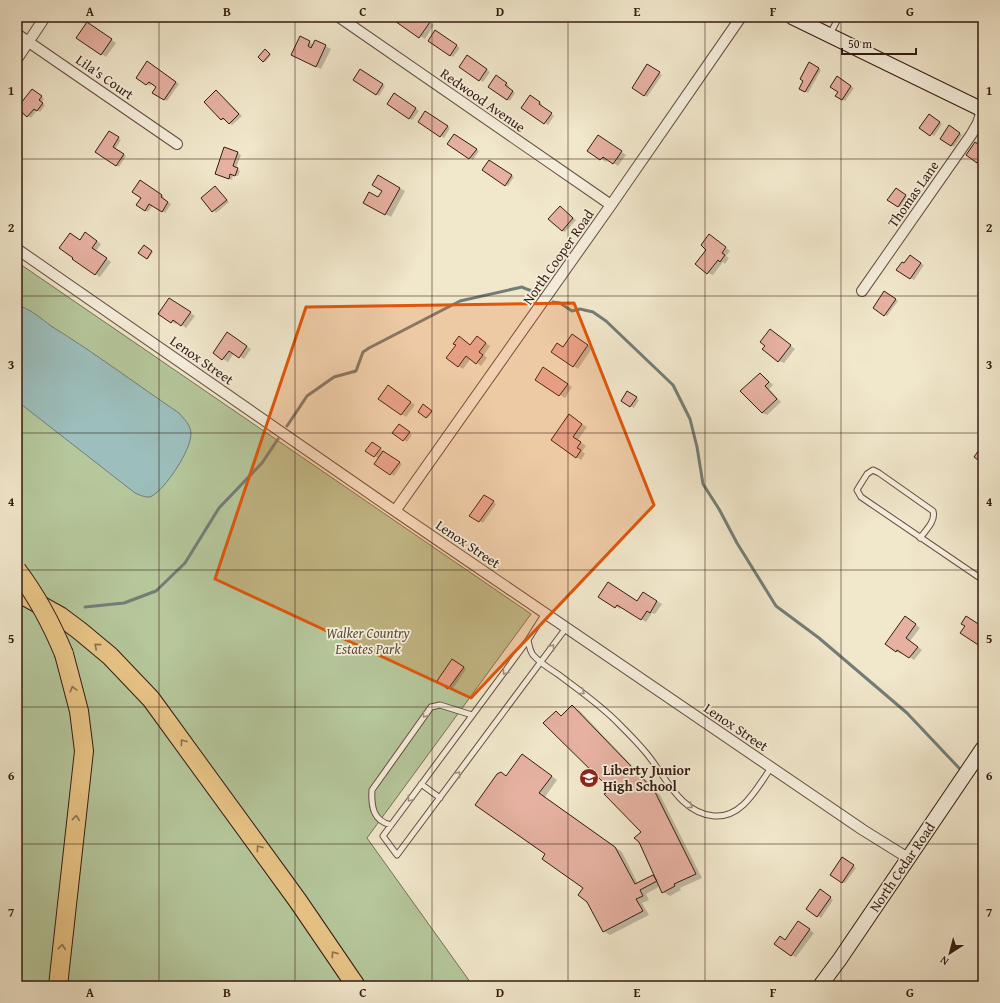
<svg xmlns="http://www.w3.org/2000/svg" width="1000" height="1003" font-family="'Gentium Book Plus',serif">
<rect width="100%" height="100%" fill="#f1e7cb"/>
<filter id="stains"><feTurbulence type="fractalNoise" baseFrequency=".005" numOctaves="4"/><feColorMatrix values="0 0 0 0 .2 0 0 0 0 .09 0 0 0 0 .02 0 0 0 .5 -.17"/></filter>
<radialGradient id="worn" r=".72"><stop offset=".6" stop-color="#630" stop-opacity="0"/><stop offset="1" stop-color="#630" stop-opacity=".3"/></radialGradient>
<path fill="#b5c79b" stroke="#757156" d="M17,262L531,614L367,838L473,986H17Z"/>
<path fill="#9cbfbd" stroke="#737d78" d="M17,306C27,306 43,320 51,326C95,353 136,384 179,413C184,419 191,425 191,434C191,450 166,488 152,496C147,499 140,495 135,493L17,401Z"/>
<path fill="#0003" d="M233,17H251V21L238,23L233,20Z
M394,17H411L417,21L420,17H422L434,25L425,39L393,19Z
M92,26L116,43L106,57L78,38Z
M438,33L460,48L453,57L429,41Z
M300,38L314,45L316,41L331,49L321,69L297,57Z
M266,51L271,55L265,62L259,57Z
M471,58L490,72L483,82L460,67Z
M150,64L179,84L167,101L164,99L158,87L152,83L150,86L137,78Z
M810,64L821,70L808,93L800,88Z
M648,66L662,75L647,97L633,88Z
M361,70L385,86L379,96L355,79Z
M837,77L854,88L845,101L837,96L839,92Z
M499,78L509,85L508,88L515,93L510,101L507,99Z
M217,91L242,116L232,125L225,119L224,120L221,119Z
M35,92L44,99L41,103L45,105L40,112L37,110L31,118L18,109Z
M397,96L419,111L412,120L388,104Z
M533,98L542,104L541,106L554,116L548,125L522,107Z
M428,114L450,128L444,138L419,121Z
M932,117L942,124L934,136L921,128Z
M952,128L962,135L954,147L951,145Z
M109,132L121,140L115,149L126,156L119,167L96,152Z
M454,135L479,151L473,160L448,144Z
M602,139L626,155L618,166L608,159L606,162L588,150Z
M983,148V160L980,164L977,162Z
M238,153L241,155L236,168L240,171L238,176L233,175L232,180L219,175Z
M490,161L514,177L508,186L484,170Z
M378,177L405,191L391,217L364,203L379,198L383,190Z
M140,181L164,197L163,199L171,204L165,213L153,205L148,212L137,205L142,198Z
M215,187L229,202L216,213L202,198Z
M899,191L909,198L901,208L889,200Z
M563,209L576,220L565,232L562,231Z
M90,236L101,244L96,251L111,262L100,277L73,259L81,241Z
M714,238L730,251L726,256L729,258L725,264L723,262L713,275L708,273V249Z
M144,246L153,252L148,259L139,253Z
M910,256L924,265L914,280L898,270L905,265Z
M888,294L898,301L887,316L885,315Z
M174,302L195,316L186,328L178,322L176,324L172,322Z
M775,333L795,349L784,363L779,361Z
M232,336L251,349L244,359L234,353L228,362L223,359Z
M577,338L592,348L578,369L573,366Z
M464,340L471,345L482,340L490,346L484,355L487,358L481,366L471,358L463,369L458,366Z
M548,371L572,387L565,398L536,379Z
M760,374L765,377L773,385L769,389L781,402L767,415L762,413Z
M393,389L415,405L406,417L380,399Z
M628,392L639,400L634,408L622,401Z
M423,406L432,412L428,418L419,411Z
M569,416L587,427L578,440L586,446L582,451L585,454L581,460L576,457Z
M402,427L412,435L407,442L394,433Z
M375,445L402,464L394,476L376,464L379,459L367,451Z
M484,496L496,504L483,523L471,515Z
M599,596L638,602L648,596L662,604L655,614L652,613L646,622L622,607L620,609Z
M910,620L920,628L910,641L922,650L914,660L902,652L901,654L896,651Z
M456,662L466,669L452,690L438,681Z
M572,707L579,710L660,795L702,878L680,888L681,890L670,896L663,892L660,886L646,894L649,900L642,903L649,915L610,935L604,931L584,888L547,853L501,773L507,776L528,759L557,780L545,797L622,852L638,884L655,875L642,832L608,786L556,713L562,716Z
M845,860L856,868L845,883L842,882Z
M823,892L833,900L821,918L807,909Z
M803,925L814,933L796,957L791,955L785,941Z"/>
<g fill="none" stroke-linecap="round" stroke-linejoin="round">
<path stroke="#737d78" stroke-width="3" d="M553,302L560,303L572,311L580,309L593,312L606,321L673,385L690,419L697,447L703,484L719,509L737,543L776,606L819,638L907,713L959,768
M287,426L307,396L334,377L356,371L363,352L369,348L460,301L522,287C526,290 533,290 539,294
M85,607L124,603L156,591L185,563L219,508L262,463L278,439
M979,780L983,782"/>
</g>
<path fill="#e6b1a1" stroke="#351b11" d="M232,17H247V18L232,21Z
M393,17H412L416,20L418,17H423L430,22L419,38L392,19Z
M87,22L112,39L101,55L76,38Z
M435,30L457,45L450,56L428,41Z
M300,36L310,41L308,46L311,48L315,40L326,45L316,67L291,55Z
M265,49L270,54L263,62L258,57Z
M467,55L487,69L479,81L459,67Z
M147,61L176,82L164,100L152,93L156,87L149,82L146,85L136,78Z
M809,62L819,68L805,92L799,89L803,81L800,79Z
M647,64L660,72L644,96L632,88Z
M360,69L383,84L376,95L353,80Z
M496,75L507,83L505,85L513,91L507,100L488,87Z
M837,76L851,86L842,100L835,96L838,92L830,87Z
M32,89L42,96L39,100L43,103L37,111L34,109L27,117L17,108Z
M216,90L239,114L229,124L223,118L221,120L204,102Z
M394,93L416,108L409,119L387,104Z
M530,95L540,102L539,104L552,113L544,124L521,108Z
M425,111L448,126L440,137L418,122Z
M929,114L940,122L930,136L919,128Z
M949,125L960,133L951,146L940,139Z
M109,131L119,137L113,147L124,154L116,166L95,152Z
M454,134L477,149L469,159L447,144Z
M598,135L622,151L613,164L603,157L600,160L587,151Z
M975,142L983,147V154L977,163L966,155Z
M224,147L238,152L233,166L238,168L235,176L230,174L229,179L215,174Z
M489,160L512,175L505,186L482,170Z
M378,175L400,188L385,215L363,203L369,192L378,197L382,191L372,185Z
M140,180L162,195L161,197L168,202L162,212L149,204L145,211L136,205L141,198L132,192Z
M215,186L227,200L212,212L201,198Z
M896,188L906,195L898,207L887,200Z
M560,206L573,218L562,231L548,219Z
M85,232L97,241L92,248L107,258L95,275L72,259L73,258L59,248L70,233L80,240Z
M709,234L726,247L722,253L725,255L720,262L718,260L707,274L695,264L706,250L701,245Z
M144,245L152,251L147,259L138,253Z
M910,255L921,263L910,279L896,270L902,262L904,263Z
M884,291L896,299L884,316L873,308Z
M169,298L191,312L181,326L173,320L171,323L158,314Z
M770,329L791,345L778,362L762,349L765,346L760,342Z
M227,332L247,346L239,358L229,351L222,360L213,353Z
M572,334L588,345L573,367L551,352L557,343L563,347Z
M459,336L470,345L477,336L486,343L479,352L483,355L476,364L466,356L458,367L446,358L456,345L453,344Z
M543,367L568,384L559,396L535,380Z
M760,373L769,382L765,386L777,399L762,413L740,391Z
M388,385L411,402L401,415L378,399Z
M627,391L637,397L630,407L621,401Z
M423,404L432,411L426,418L418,412Z
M569,414L582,424L573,437L581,442L577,448L581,450L576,458L551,440Z
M399,424L410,432L403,441L392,433Z
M372,442L381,448L374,457L365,451Z
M983,444V464L974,457Z
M383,451L400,462L390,475L374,464Z
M484,495L494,501L479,522L469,516Z
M608,582L637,601L643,592L657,601L650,613L647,611L641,620L617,605L615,608L598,597Z
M905,616L916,624L906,638L918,647L909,658L897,650L896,652L885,644Z
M966,616L983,627V648L960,633L965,626L961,624Z
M452,659L464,667L448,689L437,681Z
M572,705L654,790L696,874L674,884L675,886L662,893L639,842L634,838L641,832L604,794L606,793L603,790L607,786L543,723L556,711L561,716Z
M522,754L552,776L539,793L615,847L635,884L653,875L657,881L640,890L643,896L636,899L643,911L603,932L587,902L578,895L583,888L542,859L545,854L475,805L497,774L501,772L506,776Z
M842,857L854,865L842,883L830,875Z
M820,889L831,897L817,917L806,909Z
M798,921L810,929L791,956L774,944L780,936L785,940Z"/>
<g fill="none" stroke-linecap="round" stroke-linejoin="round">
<defs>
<path id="lane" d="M830,34L839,17
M920,538C926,530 936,521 933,511L879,473L873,470L867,474L857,490L861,497L983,580
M545,613L528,640C529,645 530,651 533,655C540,663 550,669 559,675C580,691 602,706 620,725C629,734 639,744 647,754C666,777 680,813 714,816C743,818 757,787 771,768
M528,640L383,836L397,855L566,628
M421,784L440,798
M391,825C373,821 371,806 372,790L431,707L440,705L472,715"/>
<path id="street" d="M339,17L611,205
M17,34L177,144
M17,59L45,17
M17,249L395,511L863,830L908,858
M862,291L971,135L978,123L982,110
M395,511L611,205L741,17"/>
<path id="secondary" d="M792,17L983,110
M820,986L840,959L983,748"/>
<path id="highway" d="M17,592L60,616L80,631L110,656L151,699L298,901L356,986
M58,986L84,751L79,711L64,654"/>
</defs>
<use href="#lane" stroke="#644e40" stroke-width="7"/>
<use href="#street" stroke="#644e40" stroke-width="12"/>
<use href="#secondary" stroke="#351b11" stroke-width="16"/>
<use href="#highway" stroke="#351b11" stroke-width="20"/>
<use href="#lane" stroke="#f6efdd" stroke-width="5"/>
<use href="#street" stroke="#f6efdd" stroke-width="10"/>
<use href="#secondary" stroke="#f6efdd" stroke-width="14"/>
<use href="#highway" stroke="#e8c486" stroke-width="18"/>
<defs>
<path id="highway-bridge" d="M17,570C36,595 52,625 64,654"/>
</defs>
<use href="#highway-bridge" stroke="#351b11" stroke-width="20" stroke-linecap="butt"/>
<use href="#highway-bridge" stroke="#e8c486" stroke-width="18"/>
</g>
<defs><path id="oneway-chevron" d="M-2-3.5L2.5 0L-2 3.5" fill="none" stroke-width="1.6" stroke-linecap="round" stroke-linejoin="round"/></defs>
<g stroke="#8e704c">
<use href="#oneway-chevron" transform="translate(97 646) rotate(-140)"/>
<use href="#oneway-chevron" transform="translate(73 689) rotate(-105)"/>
<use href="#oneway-chevron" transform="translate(183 742) rotate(-126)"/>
<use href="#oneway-chevron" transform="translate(76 818) rotate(-84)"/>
<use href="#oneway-chevron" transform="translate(259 848) rotate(-126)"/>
<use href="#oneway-chevron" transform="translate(62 947) rotate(-84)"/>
<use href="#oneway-chevron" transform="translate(334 954) rotate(-125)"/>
</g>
<g stroke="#9f9081">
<use href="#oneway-chevron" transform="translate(552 647) rotate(-53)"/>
<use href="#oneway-chevron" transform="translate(505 672) rotate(127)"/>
<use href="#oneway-chevron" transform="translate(582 692) rotate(36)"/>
<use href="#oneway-chevron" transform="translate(425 715) rotate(126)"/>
<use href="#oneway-chevron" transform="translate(458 774) rotate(-53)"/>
<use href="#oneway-chevron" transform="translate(410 799) rotate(126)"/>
<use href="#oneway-chevron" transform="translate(690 806) rotate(34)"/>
</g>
<path fill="#df560c" fill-opacity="0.2" stroke="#df560c" stroke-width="3" stroke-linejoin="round" d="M574,303L654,505L471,698L215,579L306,307Z"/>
<path fill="none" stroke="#351b11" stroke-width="1" stroke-opacity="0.55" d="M159,17V986M295,17V986M432,17V986M568,17V986M705,17V986M841,17V986M17,159H983M17,296H983M17,433H983M17,570H983M17,707H983M17,844H983"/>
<defs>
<symbol id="school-disc" viewBox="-11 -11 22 22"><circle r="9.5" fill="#8f2418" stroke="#f6efdd"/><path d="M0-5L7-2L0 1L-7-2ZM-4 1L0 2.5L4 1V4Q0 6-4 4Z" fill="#fff"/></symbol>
</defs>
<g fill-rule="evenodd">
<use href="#school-disc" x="578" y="767" width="22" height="22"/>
</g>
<g text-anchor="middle" stroke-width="3.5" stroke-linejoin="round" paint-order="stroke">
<g font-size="14" fill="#351b11" stroke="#f6efdd">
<text transform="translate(105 77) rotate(35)" y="5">Lila's Court</text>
<text transform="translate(483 100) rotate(35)" y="5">Redwood Avenue</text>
<text transform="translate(913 194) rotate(-55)" y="5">Thomas Lane</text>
<text transform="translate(558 257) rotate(-55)" y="5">North Cooper Road</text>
<text transform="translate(202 360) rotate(35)" y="5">Lenox Street</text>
<text transform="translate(468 544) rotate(34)" y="5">Lenox Street</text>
<text transform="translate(736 727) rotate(34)" y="5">Lenox Street</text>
<text transform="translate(902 867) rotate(-56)" y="5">North Cedar Road</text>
</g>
<g font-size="14" font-style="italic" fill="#5b4f3a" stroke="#f6efdd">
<text x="368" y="638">Walker Country<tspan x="368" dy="16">Estates Park</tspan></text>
</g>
<g font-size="14" font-weight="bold" fill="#351b11" stroke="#f6efdd" text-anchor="start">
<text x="603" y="775">Liberty Junior<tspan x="603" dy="16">High School</tspan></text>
</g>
</g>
<rect width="1000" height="1003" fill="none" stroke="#f1e7cb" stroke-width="44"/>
<g transform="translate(950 953) rotate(216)" stroke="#f6efdd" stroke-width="3" paint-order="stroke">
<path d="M0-3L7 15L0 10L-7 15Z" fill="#351b11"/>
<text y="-6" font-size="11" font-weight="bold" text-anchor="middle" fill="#351b11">N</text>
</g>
<path d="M842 48v6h74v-6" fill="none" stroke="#351b11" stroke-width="2"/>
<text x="848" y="48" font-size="12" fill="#351b11" stroke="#f6efdd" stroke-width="3" paint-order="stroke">50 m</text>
<rect x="22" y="22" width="956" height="959" fill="none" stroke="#351b11" stroke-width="1.5"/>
<g font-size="13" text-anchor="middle" font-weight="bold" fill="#351b11">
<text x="90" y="16">A</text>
<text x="227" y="16">B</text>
<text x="363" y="16">C</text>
<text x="500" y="16">D</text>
<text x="637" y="16">E</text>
<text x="773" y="16">F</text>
<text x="910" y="16">G</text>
<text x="11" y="95">1</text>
<text x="989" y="95">1</text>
<text x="11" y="232">2</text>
<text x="989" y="232">2</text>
<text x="11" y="369">3</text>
<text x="989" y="369">3</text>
<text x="11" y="506">4</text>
<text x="989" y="506">4</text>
<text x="11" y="643">5</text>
<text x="989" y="643">5</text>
<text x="11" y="780">6</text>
<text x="989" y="780">6</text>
<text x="11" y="917">7</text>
<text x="989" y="917">7</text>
<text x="90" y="997">A</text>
<text x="227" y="997">B</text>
<text x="363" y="997">C</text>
<text x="500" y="997">D</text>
<text x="637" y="997">E</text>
<text x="773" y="997">F</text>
<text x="910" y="997">G</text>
</g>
<rect width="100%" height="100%" filter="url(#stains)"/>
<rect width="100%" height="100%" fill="url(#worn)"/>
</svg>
